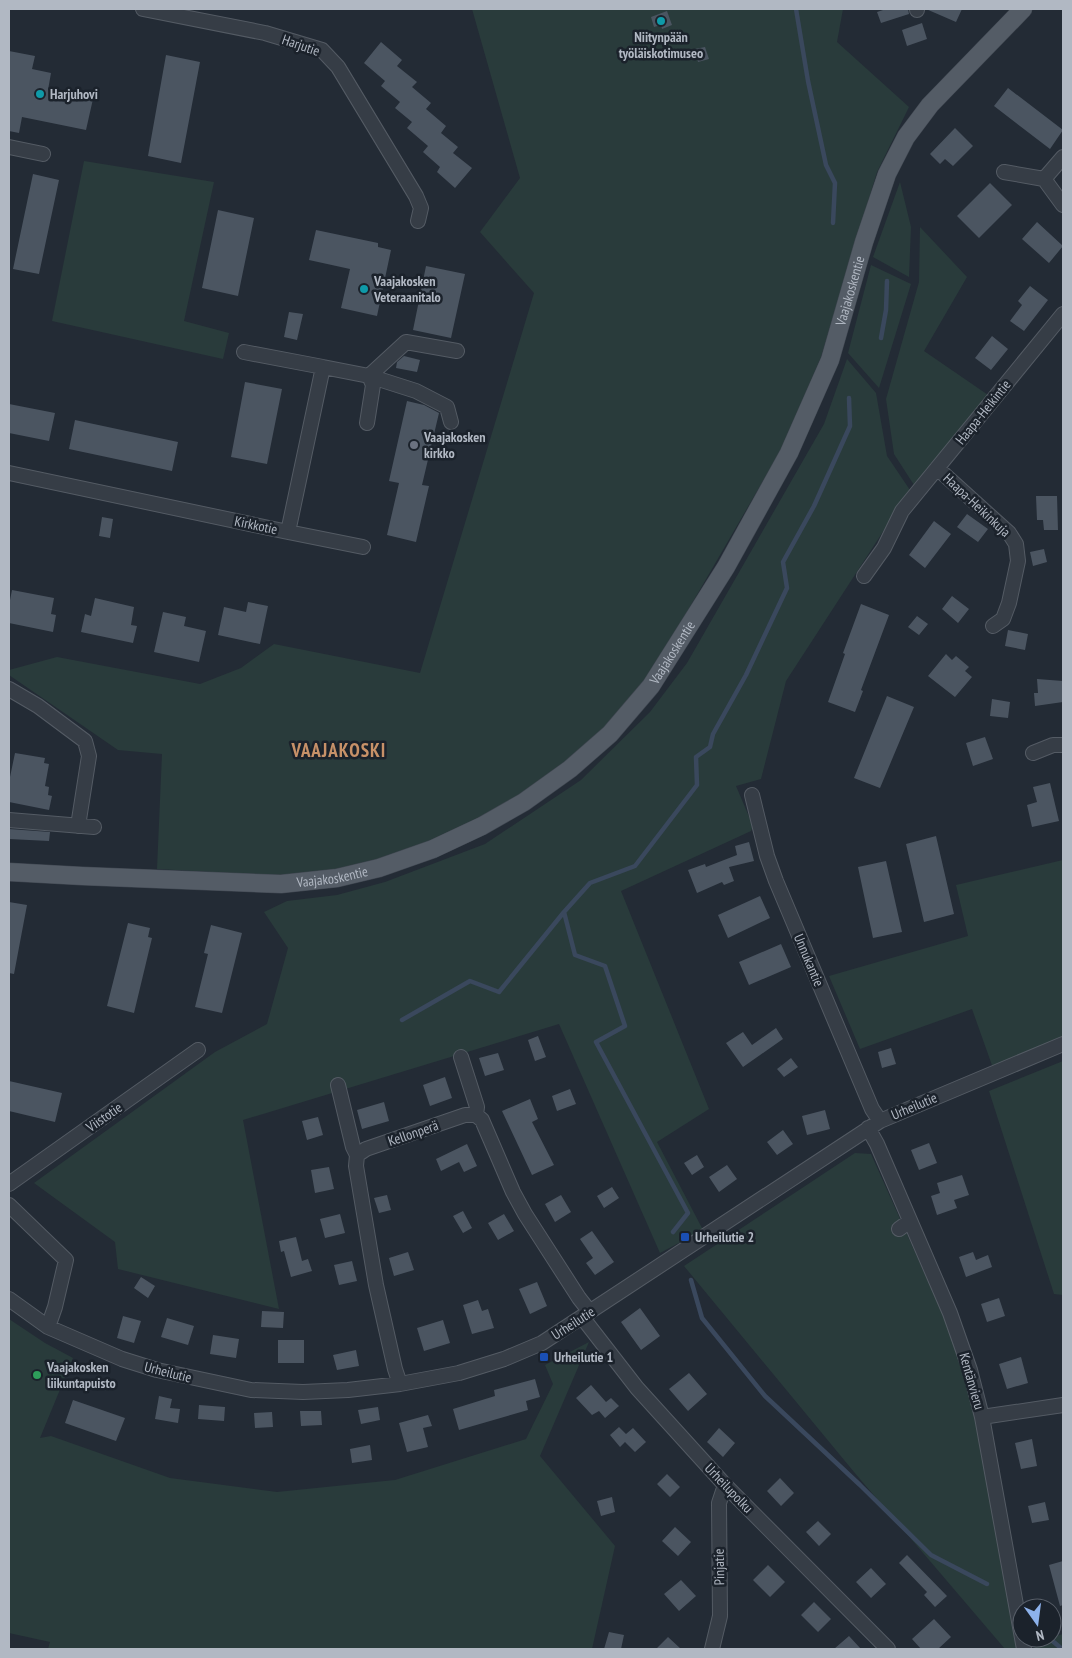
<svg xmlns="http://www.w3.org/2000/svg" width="1072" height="1658" font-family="'PT Sans Narrow',sans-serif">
<rect width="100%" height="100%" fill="#232b35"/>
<path fill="#293b3b" d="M472,9H843L837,42L909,107L877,172L821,357L782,448L647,681L607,728L566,764L521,795L478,820L430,843L378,861L337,871L281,876L157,869L162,754L118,750L9,675V670L57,657L200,684L241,668L274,644L420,673L534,293L480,232L520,178Z
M84,161L214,182L184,321L229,333L223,359L52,321Z
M900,182L911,227L909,277L873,257Z
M920,227L967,277L924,351L991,397L914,485L894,454L886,399L919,282Z
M871,265L911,284L879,388L848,353Z
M847,359L876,393L887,456L910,490L786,681L761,779L736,786L753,826L751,831L621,891L709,1109L657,1142L703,1230L660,1253L559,1024L243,1120L279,1309L118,1269L115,1242L34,1183L215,1052L267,1024L288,948L264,912L287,901L337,895L385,882L485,844L581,780L650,712L687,663L824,424Z
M1063,860V1039L993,1068L972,1009L860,1049L829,976L968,936L956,885Z
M1063,1061V1295L1054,1294L989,1091Z
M855,1153L871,1154L945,1319L964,1370L976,1420L1017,1649H1005L854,1472L684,1266Z
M9,1319L45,1343L73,1358L40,1438L51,1436L170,1478L277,1492L395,1480L526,1439L553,1384L545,1365L589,1342L540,1456L615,1546L592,1649H48L50,1642L9,1633Z
M1063,1634V1649H1035L1033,1641L1052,1638V1637Z"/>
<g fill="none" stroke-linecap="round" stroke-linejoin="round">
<path stroke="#3a485d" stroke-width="4.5" d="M796,9L808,81L826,165L835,183L833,223
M881,338L886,310L887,281
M402,1020L470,981L499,992L564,912
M673,1232L688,1213L596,1042L625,1026L605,966L575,955L564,912L590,883L635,866L697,785L696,757L710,747L713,734L746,675L787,588L783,562L814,506L850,426L849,398
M691,1280L702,1318L765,1396L860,1485L931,1555L987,1584
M1049,1638L1062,1649"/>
</g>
<path fill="#4b5561" d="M886,9H908L909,14L881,23L877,12Z
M926,9H962L956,22Z
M667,11L672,25L662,29L661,25L654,27L651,17Z
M922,23L927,39L907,46L902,30Z
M381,42L402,60L397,66L417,82L412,87L431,103L426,109L446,126L441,133L458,147L453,153L472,168L455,188L437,172L440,167L423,152L428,146L407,128L412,122L395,108L400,102L381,86L385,81L364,63Z
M705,47L709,59L698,62L695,49Z
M9,51L35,56L32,69L51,73L48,90L93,99L86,130L22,117L19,133L9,131Z
M166,55L200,62L181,163L148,156Z
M1008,88L1063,130L1050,149L994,106Z
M955,128L973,146L953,166L945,159L940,164L930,154Z
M33,174L59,180L39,274L13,269Z
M990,183L1012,205L979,238L957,216Z
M218,210L254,218L238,296L202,288Z
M1037,222L1063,246L1049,263L1022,239Z
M316,230L378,243V247L391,250L377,316L341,308L350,269L309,260Z
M426,266L465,274L451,338L413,330Z
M1030,286L1048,300L1024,331L1010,321L1022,305L1018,301Z
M289,312L303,314L297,340L284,337Z
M992,336L1008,349L991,370L975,358Z
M404,356L420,360L417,372L396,368L397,362Z
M245,382L282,389L267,464L231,457Z
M407,401L424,405L439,413L422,485L429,486L416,542L387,535L399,483L389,481Z
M9,404L55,413L49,441L9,433Z
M75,420L178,442L172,471L69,449Z
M1036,496H1057L1058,530H1044L1043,520H1037Z
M967,514L988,529L978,542L957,527Z
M102,517L113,519L110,538L99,536Z
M934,521L951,534L925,568L909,555Z
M1044,549L1047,562L1033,566L1030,552Z
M12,590L54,598L51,614L56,615L53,632L9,623V605Z
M952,596L969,609L958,623L942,609Z
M95,598L134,607L131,625L137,626L133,643L81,632L85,614L91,616Z
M248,602L268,606L260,644L218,635L224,607L246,612Z
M861,604L889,615L861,690L863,691L855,712L828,702L845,654L843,653Z
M163,612L186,617L184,626L206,631L199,662L154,652Z
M917,616L928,624L919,635L908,627Z
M1008,630L1028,634L1025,650L1005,646Z
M946,654L952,660L956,656L969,667L965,671L972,677L955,697L928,676Z
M1037,679L1063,681V702L1035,706L1034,693H1038Z
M887,696L914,707L880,788L854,778Z
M992,699L1010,702L1008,718L990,716Z
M985,737L993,759L973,766L966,743Z
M15,753L45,758L44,763L49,764L45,786L49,787L48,795L52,796L49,810L9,802V777H10Z
M1050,783L1059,821L1032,827L1027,805L1037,802L1033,787Z
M9,829L50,832L49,841L9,839Z
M936,836L954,914L924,922L906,844Z
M749,842L754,861L729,867L734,881L724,885L722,882L697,893L688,870L705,864L706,867L737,855L735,846Z
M886,861L902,932L873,938L858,867Z
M760,896L770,918L728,938L718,915Z
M9,902L27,905L14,974L9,973Z
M128,923L150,928L148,937L152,938L134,1013L107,1006Z
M211,925L242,933L222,1013L195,1007L208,954L204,953Z
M781,944L791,967L749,985L739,962Z
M776,1028L783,1039L743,1067L726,1043L743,1032L752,1045Z
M538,1036L546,1057L535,1061L528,1040Z
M891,1048L896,1064L882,1068L878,1052Z
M498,1053L504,1070L485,1076L479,1058Z
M791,1058L798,1067L784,1077L777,1069Z
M445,1077L452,1098L430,1106L423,1085Z
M9,1081L62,1093L55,1122L9,1111Z
M570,1089L576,1104L557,1111L552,1096Z
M530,1099L538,1119L532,1122L554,1165L532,1175L502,1111Z
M384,1102L389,1121L362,1129L357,1110Z
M825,1110L830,1129L807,1135L802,1116Z
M318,1117L323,1135L307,1140L302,1121Z
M783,1130L793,1144L777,1155L767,1142Z
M929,1143L937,1163L919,1170L911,1150Z
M467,1144L477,1166L464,1172L459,1162L441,1171L436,1159Z
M697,1155L704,1167L692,1175L684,1163Z
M727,1165L737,1179L719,1192L709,1177Z
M329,1167L334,1189L315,1193L311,1170Z
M962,1175L969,1195L954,1200L957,1208L937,1215L931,1196L940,1193L937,1183Z
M612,1187L619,1198L604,1208L597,1196Z
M387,1195L391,1210L379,1213L374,1198Z
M561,1195L571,1212L555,1222L545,1204Z
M463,1211L472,1228L463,1233L453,1216Z
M340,1214L345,1233L325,1238L320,1219Z
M504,1214L514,1231L498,1240L488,1223Z
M592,1231L614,1262L595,1275L586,1263L593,1258L580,1239Z
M296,1237L302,1261L308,1259L312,1271L291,1277L284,1251L281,1252L279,1241Z
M408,1252L414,1270L394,1276L389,1258Z
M973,1252L976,1260L988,1255L992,1267L966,1277L959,1257Z
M352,1261L357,1281L339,1285L334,1265Z
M141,1277L155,1286L148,1298L134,1288Z
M537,1282L547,1306L530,1314L519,1289Z
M999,1298L1005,1316L987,1322L981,1304Z
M478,1300L482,1311L488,1309L494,1328L472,1334L463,1305Z
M640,1308L660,1336L641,1350L621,1322Z
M262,1311L284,1312L283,1328L261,1327Z
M123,1316L141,1321L134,1343L117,1338Z
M167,1318L194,1326L188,1345L161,1337Z
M443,1320L450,1343L424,1351L417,1328Z
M213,1335L239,1339L236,1358L210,1354Z
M278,1340H304V1363H278Z
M356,1350L359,1366L337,1370L333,1355Z
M1021,1357L1028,1383L1007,1389L999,1364Z
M689,1373L707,1394L688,1411L669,1389Z
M535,1379L540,1397L526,1401L528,1410L459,1430L453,1409L495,1396L494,1390Z
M591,1385L606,1402L611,1398L619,1406L605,1418L599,1411L592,1415L576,1398Z
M159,1396L172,1399L170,1408L180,1409L178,1423L155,1419Z
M73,1400L125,1418L116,1441L65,1423Z
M199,1405L225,1407L224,1421L198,1419Z
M378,1407L380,1420L361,1424L358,1410Z
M300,1411H321L322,1425L301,1426Z
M272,1412L273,1427L255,1428L254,1413Z
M428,1415L432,1426L423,1428L428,1447L407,1452L399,1423Z
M619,1427L626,1434L633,1428L646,1442L635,1452L625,1442L620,1447L610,1435Z
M719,1428L735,1443L723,1457L707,1442Z
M1032,1439L1037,1466L1021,1469L1015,1443Z
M370,1445L372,1460L352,1463L350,1449Z
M667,1474L680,1487L670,1497L657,1484Z
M780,1478L794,1493L781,1506L767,1491Z
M612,1497L615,1512L601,1516L597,1501Z
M1045,1502L1049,1520L1032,1523L1028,1506Z
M818,1521L831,1534L819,1546L806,1532Z
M675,1527L691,1542L678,1556L662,1541Z
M907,1555L947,1596L935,1607L924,1595L927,1592L899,1563Z
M1063,1561V1605L1060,1606L1049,1565Z
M768,1565L785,1582L770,1597L753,1580Z
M871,1568L886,1584L871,1598L856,1582Z
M681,1580L696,1596L679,1611L664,1594Z
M814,1602L831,1619L818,1632L801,1615Z
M934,1619L951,1637L938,1649H921L912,1639Z
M609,1632L624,1635L621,1649H604Z
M849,1636L861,1649H834Z
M668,1637L681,1649H656Z"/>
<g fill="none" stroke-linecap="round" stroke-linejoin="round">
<defs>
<path id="minor" d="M143,9L265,33L322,50L338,67L416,196L421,208L418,221
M917,9V10
M9,147L43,154
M1004,172L1044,179
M1044,179L1063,205
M1044,179L1063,157
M323,367L369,376L416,391L447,407L451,422
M369,376L406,342L457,351
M367,423L373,385L369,376
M937,468L1009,533L1016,544L1018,561L1009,603L1003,619L993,626
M9,473L288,532L323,367L244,352
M288,532L363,547
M864,576L884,548L902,511L1063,314
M9,689L38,706L85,741L89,756L78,826
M1033,753L1053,745H1063
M752,795L767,856L776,881L872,1109L880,1121
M9,820L94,827
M461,1057L477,1107L476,1115
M338,1085L353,1147L357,1155
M868,1128L877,1144L950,1313L970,1370L982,1417L1024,1649
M9,1184L198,1050
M9,1205L66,1260L55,1307L48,1327
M899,1229L910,1221
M9,1299L48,1327L122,1359L157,1370L251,1390L303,1392L348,1390L400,1384L459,1373L504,1359L542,1343L880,1121L1063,1044
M582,1317L637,1388L725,1485L888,1649
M400,1384L395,1369L376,1285L356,1166L357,1155L366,1149L465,1115H476L482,1120L513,1192L525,1214L579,1298L590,1312
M982,1417L1063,1405
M712,1649L720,1616L719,1503L725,1485"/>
<g id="major">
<path id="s1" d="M9,872L82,876L281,884L337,878L379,868L433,849L482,826L524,802L570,769L610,734L651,686L726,567L789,453L830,360L864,242L887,174L906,137L930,105L1023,9"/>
</g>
</defs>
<use href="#minor" stroke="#545b64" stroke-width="16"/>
<use href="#major" stroke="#3f4650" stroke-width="19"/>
<use href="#minor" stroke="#363d46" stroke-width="14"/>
<use href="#major" stroke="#545c66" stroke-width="18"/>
</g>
<g fill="#0f9aa8" stroke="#1b222b" stroke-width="2">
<circle cx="661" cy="21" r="5"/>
<circle cx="40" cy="94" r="5"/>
<circle cx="364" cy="289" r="5"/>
</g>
<circle fill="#6b7280" stroke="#1b222b" stroke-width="2" cx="414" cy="445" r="5"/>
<g fill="#1a4fb4" stroke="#1b222b" stroke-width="2">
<rect x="680" y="1232" width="10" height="10" rx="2.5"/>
<rect x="539" y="1352" width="10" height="10" rx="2.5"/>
</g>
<circle fill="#2e9e5b" stroke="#1b222b" stroke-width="2" cx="37" cy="1375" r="5"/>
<g text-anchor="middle" stroke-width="5" stroke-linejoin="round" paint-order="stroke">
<g font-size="14" font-weight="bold" fill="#b1b8c3" stroke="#1b222b" text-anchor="start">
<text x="661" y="42" text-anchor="middle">Niitynpään<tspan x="661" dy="16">työläiskotimuseo</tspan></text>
<text x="50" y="99">Harjuhovi</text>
<text x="374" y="286">Vaajakosken<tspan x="374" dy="16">Veteraanitalo</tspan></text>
<text x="424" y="442">Vaajakosken<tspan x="424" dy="16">kirkko</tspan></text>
<text x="695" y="1242">Urheilutie 2</text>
<text x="554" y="1362">Urheilutie 1</text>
<text x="47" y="1372">Vaajakosken<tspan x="47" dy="16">liikuntapuisto</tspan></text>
</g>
<g font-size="14" fill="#b1b8c3" stroke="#1b222b">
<text transform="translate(301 45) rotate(19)" y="5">Harjutie</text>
<text dy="5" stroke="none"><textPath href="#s1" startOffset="1149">Vaajakoskentie</textPath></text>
<text transform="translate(983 412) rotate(-51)" y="5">Haapa-Heikintie</text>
<text transform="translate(977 505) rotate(43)" y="5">Haapa-Heikinkuja</text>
<text transform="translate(256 525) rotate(12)" y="5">Kirkkotie</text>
<text dy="5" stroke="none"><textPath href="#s1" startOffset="744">Vaajakoskentie</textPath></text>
<text dy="5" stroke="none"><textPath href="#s1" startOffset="324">Vaajakoskentie</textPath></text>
<text transform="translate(809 960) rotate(67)" y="5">Unnukantie</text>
<text transform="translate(914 1106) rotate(-23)" y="5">Urheilutie</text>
<text transform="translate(104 1117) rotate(-35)" y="5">Viistotie</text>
<text transform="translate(413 1133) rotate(-19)" y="5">Kellonperä</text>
<text transform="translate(573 1323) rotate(-33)" y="5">Urheilutie</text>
<text transform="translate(168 1372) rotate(14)" y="5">Urheilutie</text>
<text transform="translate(972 1381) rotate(74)" y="5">Kentänvieru</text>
<text transform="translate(729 1488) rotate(46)" y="5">Urheilupolku</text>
<text transform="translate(719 1567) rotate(-91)" y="5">Pinjatie</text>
</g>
<g font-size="19" font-weight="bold" letter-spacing="1" fill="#c79168" stroke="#1b222b">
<text x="339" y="757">VAAJAKOSKI</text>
</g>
</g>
<rect width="1072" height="1658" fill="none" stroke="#b1b8c3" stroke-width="20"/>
<g transform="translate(1037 1623) rotate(166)"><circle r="24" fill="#1b222b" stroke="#575e68"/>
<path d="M0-4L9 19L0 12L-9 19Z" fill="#8db2eb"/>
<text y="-8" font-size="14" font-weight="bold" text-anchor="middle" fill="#b1b8c3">N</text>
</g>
</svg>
